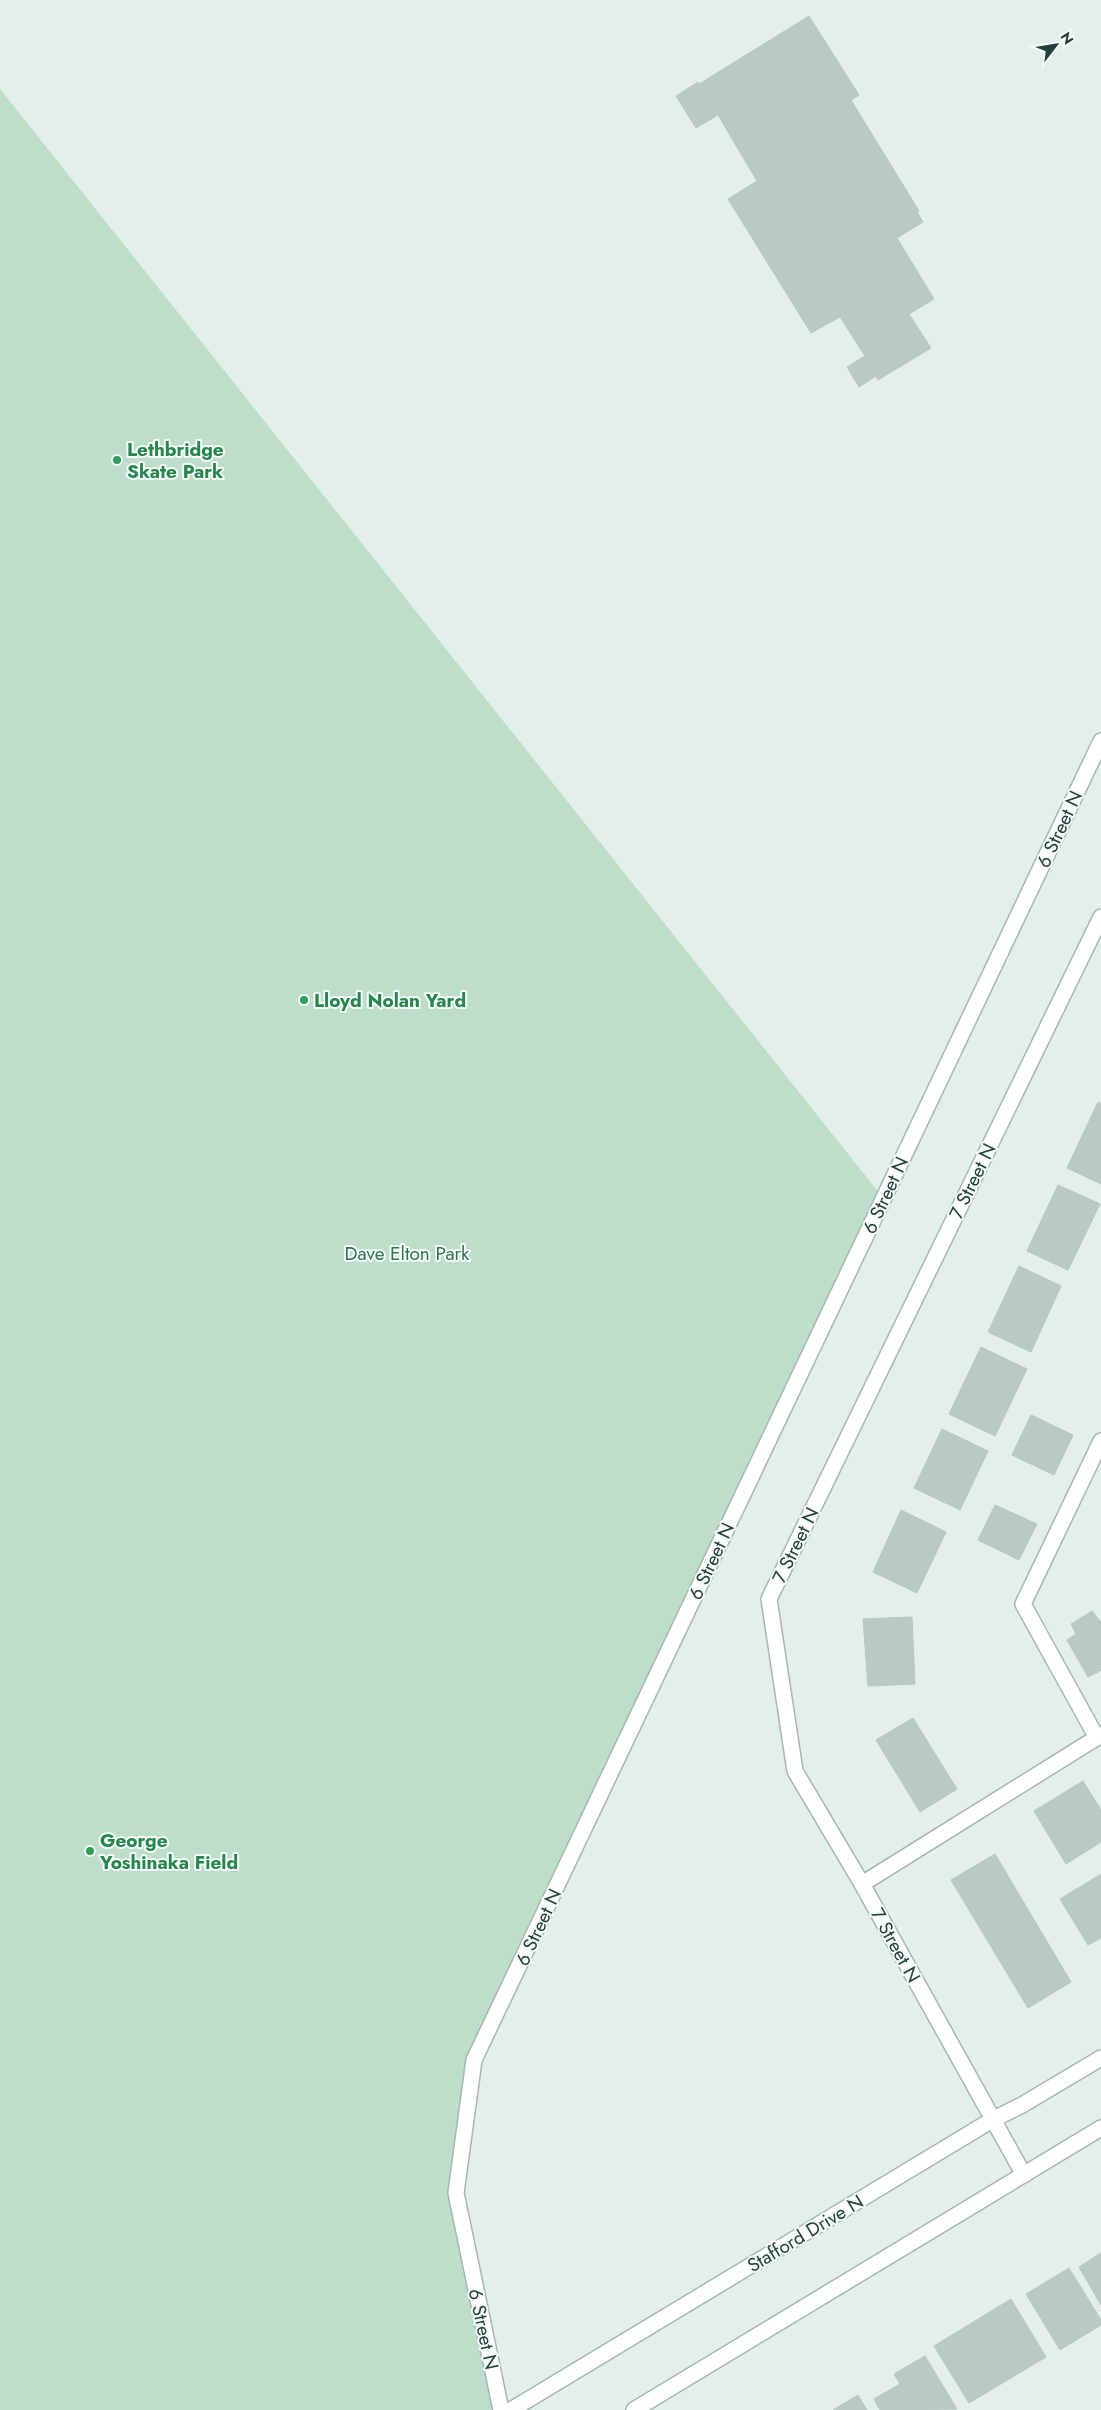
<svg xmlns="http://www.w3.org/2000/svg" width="1101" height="2410" font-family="Jost,sans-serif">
<rect width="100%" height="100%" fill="#e4eeeb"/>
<path fill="#bedecb" d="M0,89L884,1199L474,2060L456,2193L501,2410H0Z"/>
<path fill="#bac9c4" stroke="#b7c7c3" d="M809,16L859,95L851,100L919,211L917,212L923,222L897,238L934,299L909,314L931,348L878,380L876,376L859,387L847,367L865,356L840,317L811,333L728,199L757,181L718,115L696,128L676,96L698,82L699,84Z
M1098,1102L1101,1104V1184L1067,1168Z
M1058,1185L1100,1204L1068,1270L1027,1251Z
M1019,1266L1061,1286L1031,1352L988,1332Z
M981,1347L1027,1369L995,1436L949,1414Z
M1031,1415L1073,1435L1054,1475L1012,1455Z
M942,1429L988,1451L960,1510L914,1488Z
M995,1505L1037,1524L1019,1560L978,1540Z
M901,1510L946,1532L917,1593L873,1572Z
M1092,1611L1101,1622V1670L1088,1677L1067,1640L1076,1634L1071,1624Z
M912,1617L915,1684L868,1686L863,1619Z
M913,1718L957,1789L920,1812L876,1740Z
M1083,1781L1101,1810V1842L1066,1864L1034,1811Z
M995,1854L1071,1982L1028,2008L951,1880Z
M1101,1874V1938L1088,1945L1060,1899Z
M1101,2253V2305L1079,2267Z
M1069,2268L1101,2320V2325L1060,2350L1026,2294Z
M1011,2299L1046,2357L969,2403L934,2346Z
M925,2356L957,2409L880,2410L874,2399L900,2384L894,2374Z
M858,2395L867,2410H833Z"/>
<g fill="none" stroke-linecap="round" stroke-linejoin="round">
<defs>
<path id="service" d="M1097,1738L1023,1604L1101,1441
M862,1884L1101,1735"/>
<path id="minor" d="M1024,2175L862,1884L795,1771L769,1599L1101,917
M501,2410L456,2193L474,2060L1101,741"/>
<path id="secondary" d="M511,2410L992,2120L1022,2105L1101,2058
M634,2410L1101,2128"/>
</defs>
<use href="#service" stroke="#a6b6b3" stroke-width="18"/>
<use href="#minor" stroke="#a6b6b3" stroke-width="18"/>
<use href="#secondary" stroke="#a3b9b4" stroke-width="18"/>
<use href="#service" stroke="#fff" stroke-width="15"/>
<use href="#minor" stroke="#fff" stroke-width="15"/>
<use href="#secondary" stroke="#fff" stroke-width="15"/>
</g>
<g fill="#2e9e5b" stroke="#f5faf8" stroke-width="2">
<circle cx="117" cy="460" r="5"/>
<circle cx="304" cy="1000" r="5"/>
<circle cx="90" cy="1851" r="5"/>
</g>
<g text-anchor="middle" stroke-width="4" stroke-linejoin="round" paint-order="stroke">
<g font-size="19" font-weight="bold" fill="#27864d" stroke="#f5faf8" text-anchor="start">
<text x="127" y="456">Lethbridge<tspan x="127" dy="22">Skate Park</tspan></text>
<text x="314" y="1007">Lloyd Nolan Yard</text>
<text x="100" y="1847">George<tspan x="100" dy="22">Yoshinaka Field</tspan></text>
</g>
<g font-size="19" fill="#23403c" stroke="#f5faf8">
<text transform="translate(1059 829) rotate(-65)" y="7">6 Street N</text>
<text transform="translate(972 1181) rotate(-64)" y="7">7 Street N</text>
<text transform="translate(885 1195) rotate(-65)" y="7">6 Street N</text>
<text transform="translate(795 1545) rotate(-64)" y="7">7 Street N</text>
<text transform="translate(711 1561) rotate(-65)" y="7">6 Street N</text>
<text transform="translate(538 1927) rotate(-65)" y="7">6 Street N</text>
<text transform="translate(896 1945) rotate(61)" y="7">7 Street N</text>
<text transform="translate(805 2233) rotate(-31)" y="7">Stafford Drive N</text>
<text transform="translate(484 2329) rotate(78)" y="7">6 Street N</text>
</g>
<g font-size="19" fill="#2d7753" stroke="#f5faf8">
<text x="407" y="1260">Dave Elton Park</text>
</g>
</g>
<g transform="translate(1056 45) rotate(59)" stroke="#f5faf8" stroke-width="4" paint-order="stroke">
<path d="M0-4L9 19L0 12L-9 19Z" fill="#23403c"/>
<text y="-8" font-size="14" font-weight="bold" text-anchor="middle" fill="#23403c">N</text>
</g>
</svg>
